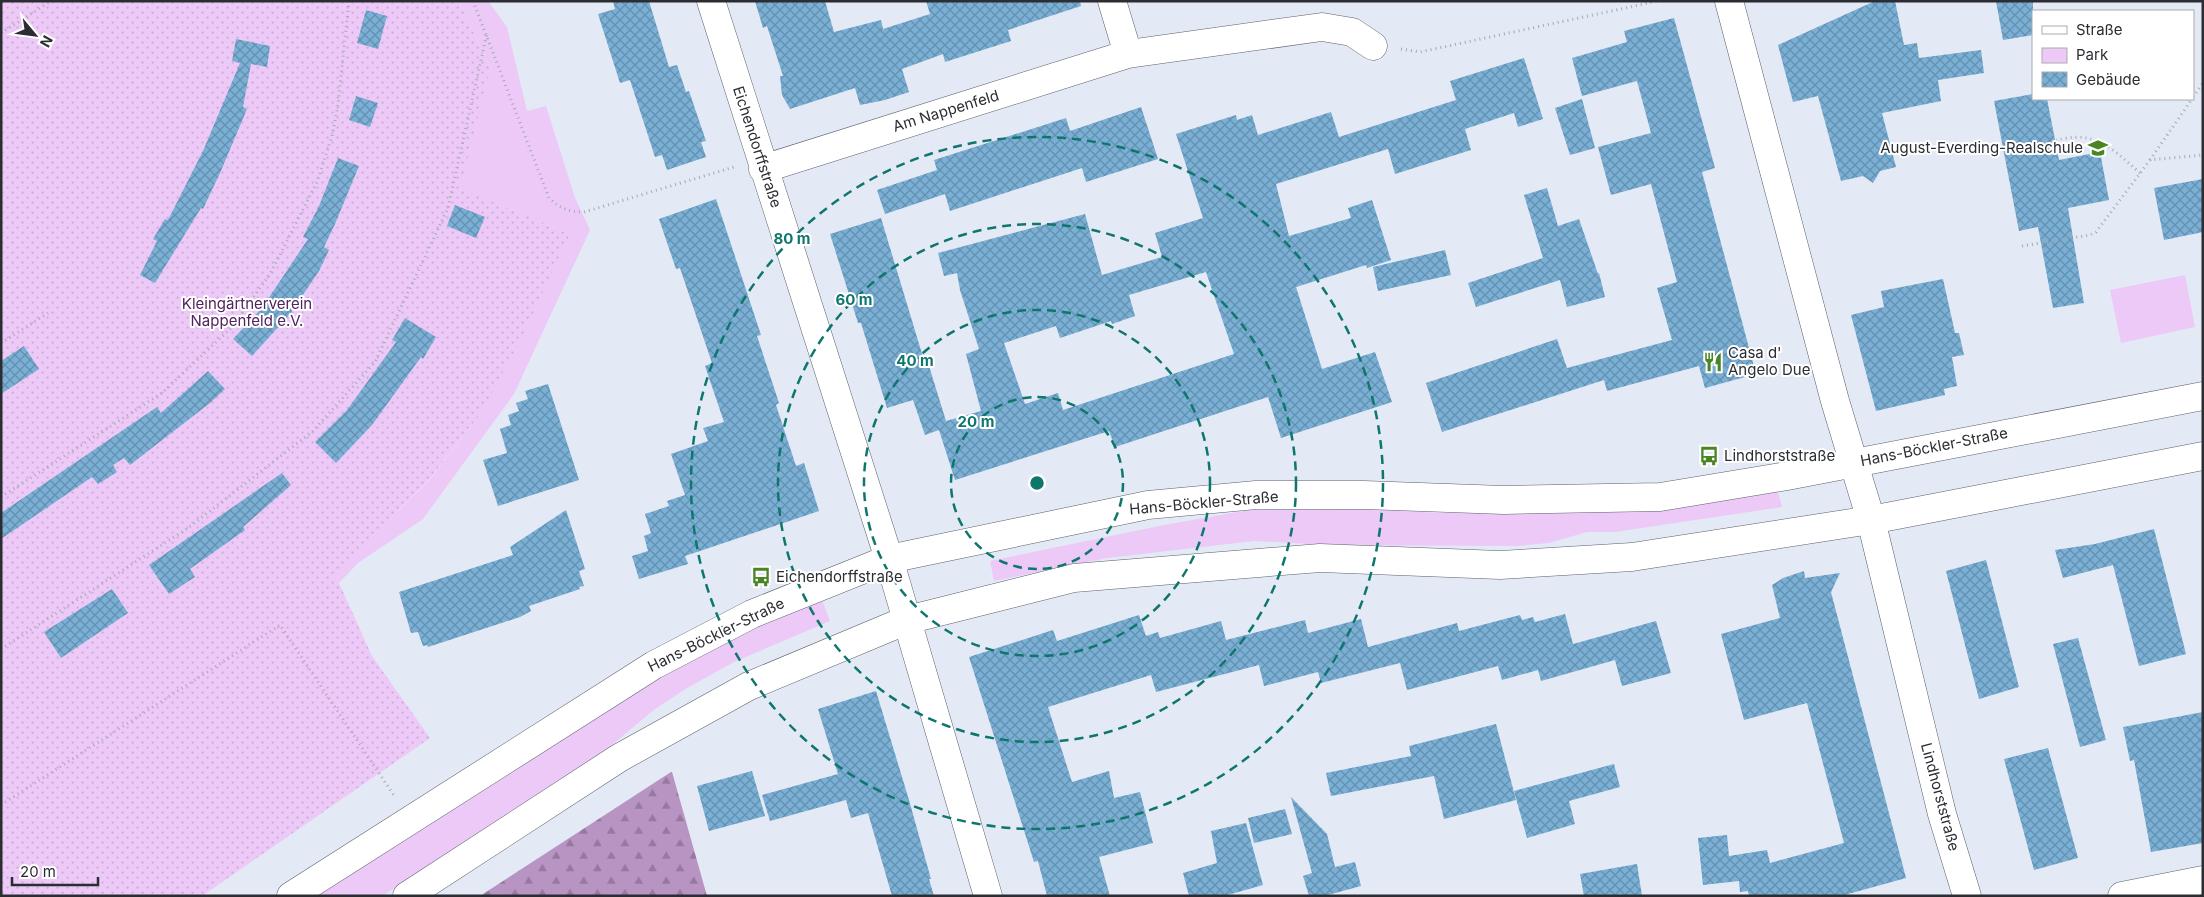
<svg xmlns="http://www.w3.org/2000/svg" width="2204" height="897" font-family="Inter,sans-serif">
<defs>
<pattern id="forest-firs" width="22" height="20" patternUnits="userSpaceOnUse" patternTransform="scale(1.25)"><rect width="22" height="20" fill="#b894c3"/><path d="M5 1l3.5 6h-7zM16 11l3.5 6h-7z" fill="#96799f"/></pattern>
<pattern id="garden-dots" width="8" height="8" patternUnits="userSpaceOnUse" patternTransform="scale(1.25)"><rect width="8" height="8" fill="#edc9f7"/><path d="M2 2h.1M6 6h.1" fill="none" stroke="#cbadd4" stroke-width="1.8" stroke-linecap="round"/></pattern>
<pattern id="building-cross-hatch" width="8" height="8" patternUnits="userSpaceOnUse" patternTransform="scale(1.25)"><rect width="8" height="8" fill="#7ab0d6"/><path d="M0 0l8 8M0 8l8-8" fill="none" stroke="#6490ae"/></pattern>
</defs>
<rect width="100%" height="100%" fill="#e3e9f5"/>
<path fill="#edc9f7" d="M459,1H488L507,27L527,111L546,106L575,198L590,230L514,394L423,519L358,563L339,583L331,576L428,482L481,413L570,234L459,188L490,68Z
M2185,275L2195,327L2121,343L2110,290Z
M1777,488L1782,507L1615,532H1587L1549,543L1517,546L1328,545L1254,541L1107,558L994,581L990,561L1164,525L1249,510L1361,509L1442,513L1581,512Z
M822,600L830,621L734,662L687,688L655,709L613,744L547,790L382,896H313L546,745L705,651L764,623Z"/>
<path fill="url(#forest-firs)" d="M672,772L707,896H480L671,772Z"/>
<path fill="url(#garden-dots)" d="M1,1H459L490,68L460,188L570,234L521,339L481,413L428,481L332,576L339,583L372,656L430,738L202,896H1Z"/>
<path fill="url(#building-cross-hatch)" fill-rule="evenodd" d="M613,1H649L669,67L677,65L686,92L689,91L706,141L701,142L706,157L667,170L662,155L655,157L630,80L620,83L598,14L615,9Z
M755,1H825L834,32L881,20L883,29L930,14L926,1H1080L1081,6L1008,30L1011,41L945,62L943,54L902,69L909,92L885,100L860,105L855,88L790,109L782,95L780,76H783L767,26L763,28Z
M1875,1H1895L1904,45L1917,43L1919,58L1981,50L1984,73L1938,80L1941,101L1882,113L1896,167L1880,171L1873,183L1863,176L1841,181L1818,96L1793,102L1778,45Z
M1996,1H2033V35L2003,40Z
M366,10L387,16L378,49L357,43Z
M1674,18L1715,168L1702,172L1756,374L1705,388L1699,366L1607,391L1604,380L1442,432L1426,383L1557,339L1567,368L1672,340L1657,288L1677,282L1651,184L1611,195L1598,147L1651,133L1637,81L1582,96L1572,58L1627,42L1624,31Z
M236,39L270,46L267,67L251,64L243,107L247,109L220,173L203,209L201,208L155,283L140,275L157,241L153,239L165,219L168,220L203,151L240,63L232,61Z
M1524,58L1543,119L1518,127L1514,113L1465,129L1471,150L1395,174L1388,149L1276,184L1289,236L1351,218L1348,208L1372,200L1391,260L1367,268L1366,265L1296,287L1322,369L1375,352L1392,402L1281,438L1268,397L1115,447L1109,431L955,480L939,430L925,435L913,400L887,408L861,323H858L830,234L881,218L926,367L929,366L946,421L981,411L966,354L979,349L960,290L957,273L944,276L938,253L1085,214L1102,275L1162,257L1155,233L1203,218L1176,134L1236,115L1237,120L1252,115L1258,135L1331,112L1339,137L1456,100L1450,81ZM1206,272L1234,354L1063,410L1058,393L1025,404L1004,343L1056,326L1060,338L1111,321L1112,324L1135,316L1129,295Z
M2033,94V99H2047L2059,160L2100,152L2109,200L2068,208L2084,303L2053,308L2038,227L2019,231L1994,101Z
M356,96L378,103L370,127L349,120Z
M1582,99L1595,148L1570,155L1555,108Z
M1141,107L1158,159L1086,182L1082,168L950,211L945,194L885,214L877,190L937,170L934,160L1066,118L1070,131Z
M338,158L359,166L335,224L324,247L329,250L319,271L290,314L252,356L233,339L262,308L308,239L303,237L319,206Z
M2203,179V232L2164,240L2154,188Z
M1547,188L1558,226L1579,219L1598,274L1599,273L1605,297L1567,307L1560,280L1476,307L1468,283L1543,258L1524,195Z
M716,199L761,335L757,336L779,403L776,405L796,466L804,463L819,511L685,556L688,564L639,579L632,556L648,551L644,536L651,533L645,514L669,506L667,501L685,495L671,454L708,441L703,428L724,422L705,366L712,363L680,268L676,269L659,219Z
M455,205L485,217L476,238L447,226Z
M1445,250L1451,275L1378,291L1373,267Z
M1943,279L1955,333H1959L1964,355L1952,357L1957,386L1944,389L1945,395L1876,411L1851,315L1884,307L1881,291Z
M405,318L436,337L423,359L421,357L372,425L336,463L315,442L347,410L396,342L392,340Z
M24,346L39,369L1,394V361Z
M208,371L225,389L210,403L130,465L124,458L113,465L117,472L98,484L92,477L1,539V513L157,407L161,413Z
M548,384L579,480L498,506L483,460L507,453L500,429L511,425L508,415L519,411L516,403L528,399L525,391Z
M282,473L291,485L243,527L245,530L190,569L195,577L169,594L149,565Z
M566,510L585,569L579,571L584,586L579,587L580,589L529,606L531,611L520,617L428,647L427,645L423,646L418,632L411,633L399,592L513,555L510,547Z
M2154,529L2186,654L2139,666L2113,565L2063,578L2055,550L2095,544Z
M1986,560L2019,687L1979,699L1946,571Z
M1804,571L1805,578L1840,573L1831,592L1906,878L1841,896H1749L1748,891L1740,892L1739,881L1703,885L1698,838L1727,835L1729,856L1767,850L1770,863L1844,843L1807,703L1744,720L1721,634L1780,618L1772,585L1783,578Z
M112,589L128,613L61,658L44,632Z
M1565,614L1573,644L1656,621L1671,673L1622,686L1615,660L1541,681L1538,670L1502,680L1498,666L1407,690L1400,663L1321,683L1318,672L1264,686L1259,665L1156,692L1151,675L1048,707L1072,782L1109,771L1114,798L1140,792L1153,843L1099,857L1110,896H1047L1038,861L1034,862L969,657L1053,630L1057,641L1139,615L1146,636L1158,632L1160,638L1221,621L1226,640L1305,620L1308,633L1361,619L1368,647L1457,623L1459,631L1520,615L1522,620L1533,617L1535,622Z
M2078,638L2106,740L2080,747L2053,644Z
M876,691L909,800L931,879H929L934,896H892L868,813L851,818L846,800L770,821L762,795L838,774L818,709Z
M2203,712V843L2151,852L2134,760L2130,761L2123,727Z
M1496,724L1516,800L1444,819L1434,776L1331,796L1326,773L1411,756L1409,746Z
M2048,748L2078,858L2034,870L2004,759Z
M1614,764L1620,787L1569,801L1575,824L1527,838L1514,791Z
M752,771L765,816L709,831L697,786Z
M1291,797L1327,834L1335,867L1355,862L1361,886L1324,896H1309L1303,876L1312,873Z
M1285,809L1292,834L1254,843L1248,818Z
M1246,823L1263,885L1224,896H1189L1183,873L1217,863L1211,831Z
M1637,864L1642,896H1584L1580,874Z"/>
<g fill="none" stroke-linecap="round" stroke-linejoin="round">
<defs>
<path id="minor" d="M711,1L889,559L988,896
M1112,1L1128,54
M1729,1L1835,401L1871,520L1942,814L1967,896
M763,169L1128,54L1322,27L1352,32L1373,46
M2122,896L2203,880"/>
<path id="major" d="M291,896L654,665L752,614L889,559L1148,505L1256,495H1364L1504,500L1660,497L1787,476L2203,396
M407,896L619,758L749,686L907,620L1074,578L1320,558L1500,565L1632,557L1871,520L2203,456"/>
</defs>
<use href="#minor" stroke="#5b606a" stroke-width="29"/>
<use href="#major" stroke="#5b606a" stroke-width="29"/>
<path stroke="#a5aab3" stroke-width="3" stroke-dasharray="1 4" stroke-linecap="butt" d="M473,1L549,198C560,208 568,212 584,212L734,167
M1,33L51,1
M1401,49L1420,52L1658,1
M2193,97L2203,83
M2046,143C2093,128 2107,144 2140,173
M2150,160L2192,99
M2022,246L2090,235L2096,232L2150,160L2203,155
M1,343L48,313
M1,497L162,393L232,327L270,274L317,182L332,136L338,105L349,1
M1,649L188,528L313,431L375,362L448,208L487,33
M1,805L280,625L395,797"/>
<use href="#minor" stroke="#fff" stroke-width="28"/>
<use href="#major" stroke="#fff" stroke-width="28"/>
</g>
<g fill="none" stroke="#0f766e" stroke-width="2.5" stroke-dasharray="9 6">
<circle cx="1037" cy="483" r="86"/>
<circle cx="1037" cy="483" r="173"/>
<circle cx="1037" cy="483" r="259"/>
<circle cx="1037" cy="483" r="346"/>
</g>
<defs>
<symbol id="school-bare" viewBox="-9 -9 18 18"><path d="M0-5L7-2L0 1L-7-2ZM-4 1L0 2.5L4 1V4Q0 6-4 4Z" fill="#498523" stroke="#fff" stroke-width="2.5" paint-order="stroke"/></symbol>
<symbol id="restaurant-bare" viewBox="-9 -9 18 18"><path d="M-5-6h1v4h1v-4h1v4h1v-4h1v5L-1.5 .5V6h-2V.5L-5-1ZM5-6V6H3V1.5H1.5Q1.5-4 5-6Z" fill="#498523" stroke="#fff" stroke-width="2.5" paint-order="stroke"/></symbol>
<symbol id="bus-bare" viewBox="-9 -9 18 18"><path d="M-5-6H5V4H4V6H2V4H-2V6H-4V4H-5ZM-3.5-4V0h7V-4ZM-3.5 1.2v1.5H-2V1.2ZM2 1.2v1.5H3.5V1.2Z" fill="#498523" stroke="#fff" stroke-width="2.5" paint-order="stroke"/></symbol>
</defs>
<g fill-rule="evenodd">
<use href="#school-bare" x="2084" y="134" width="28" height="28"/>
<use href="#restaurant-bare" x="1699" y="348" width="28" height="28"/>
<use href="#bus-bare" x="1695" y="442" width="28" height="28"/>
<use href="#bus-bare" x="747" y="563" width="28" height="28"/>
</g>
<g text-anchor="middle" stroke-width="4" stroke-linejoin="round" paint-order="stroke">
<g font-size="15" fill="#2b2d32" stroke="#fff">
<text transform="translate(946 111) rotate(-17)" y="5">Am Nappenfeld</text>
<text transform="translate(757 147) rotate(72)" y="5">Eichendorffstraße</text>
<text transform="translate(1934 447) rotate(-11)" y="5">Hans-Böckler-Straße</text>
<text transform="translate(1204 503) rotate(-5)" y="5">Hans-Böckler-Straße</text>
<text transform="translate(716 635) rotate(-26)" y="5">Hans-Böckler-Straße</text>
<text transform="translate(1940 797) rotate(75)" y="5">Lindhorststraße</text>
</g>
<g font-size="15" fill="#2b2d32" stroke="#fff" text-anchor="start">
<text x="2083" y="153" text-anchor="end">August-Everding-Realschule</text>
<text x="1728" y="358">Casa d'<tspan x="1728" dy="17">Angelo Due</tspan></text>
<text x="1724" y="461">Lindhorststraße</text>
<text x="776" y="582">Eichendorffstraße</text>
</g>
<g font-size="15" fill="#51235e" stroke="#fff">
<text x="247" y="309">Kleingärtnerverein<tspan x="247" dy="17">Nappenfeld e.V.</tspan></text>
</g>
</g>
<circle cx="1037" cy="483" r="8" fill="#0f766e" stroke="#fff" stroke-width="2.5"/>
<g font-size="15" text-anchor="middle" font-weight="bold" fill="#0f766e" stroke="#fff" stroke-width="4" stroke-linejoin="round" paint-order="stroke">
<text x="792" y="244">80 m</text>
<text x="854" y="305">60 m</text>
<text x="915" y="366">40 m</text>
<text x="976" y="427">20 m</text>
</g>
<rect width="2204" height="897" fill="none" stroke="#2b2d32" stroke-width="5"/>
<rect x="2032" y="10" width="162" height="90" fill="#ffffff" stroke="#aaabad"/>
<rect x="2042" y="26" width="25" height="8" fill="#ffffff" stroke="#aaabad"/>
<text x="2076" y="35" font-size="15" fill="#2b2d32">Straße</text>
<rect x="2042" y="48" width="25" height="15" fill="#edc9f7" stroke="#aaabad"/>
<text x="2076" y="60" font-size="15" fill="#2b2d32">Park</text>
<rect x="2042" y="72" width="25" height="15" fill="url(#building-cross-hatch)" stroke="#aaabad"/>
<text x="2076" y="85" font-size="15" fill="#2b2d32">Gebäude</text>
<g transform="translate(35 35) rotate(119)" stroke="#ffffff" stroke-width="4" paint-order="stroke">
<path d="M0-4L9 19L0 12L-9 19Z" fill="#2b2d32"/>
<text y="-8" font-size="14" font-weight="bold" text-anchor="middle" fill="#2b2d32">N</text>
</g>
<path d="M12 877v8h86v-8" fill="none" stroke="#2b2d32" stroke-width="2.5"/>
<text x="20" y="877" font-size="15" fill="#2b2d32" stroke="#ffffff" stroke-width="4" paint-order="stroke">20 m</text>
</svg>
